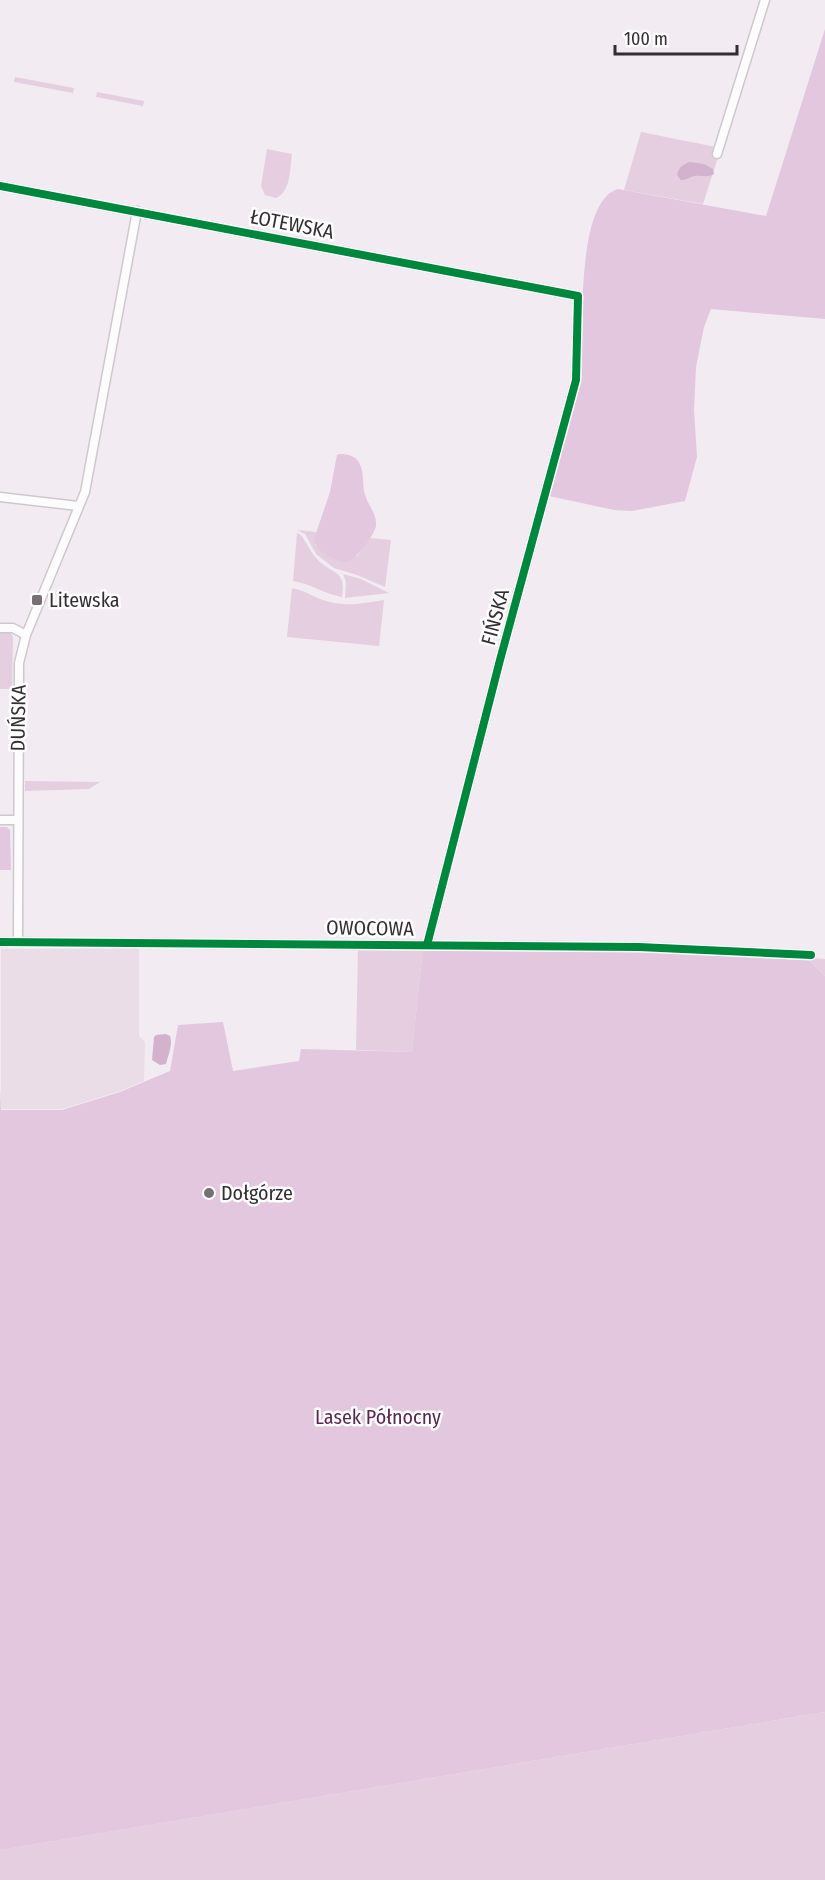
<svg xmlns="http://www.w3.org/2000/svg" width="825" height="1880" font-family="'Fira Sans Condensed',sans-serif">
<rect width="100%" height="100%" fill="#f2ebf1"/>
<path fill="#eadde7" d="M1,949H139V1036L145,1042L144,1081L120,1091L62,1109H1Z"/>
<path fill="#e5cee0" d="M15,77L74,88L73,93L14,82Z
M97,92L144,101L143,106L96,97Z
M641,132L721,148L703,204L624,190Z
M267,149L292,154C290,168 291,192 276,198L265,195L261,186Z
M297,530L316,532L315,545L331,557L357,556L370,538L391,540L385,587L357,575L334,568L316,554L305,534Z
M297,533L301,535C307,543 310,552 318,560C334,576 346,569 342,597C325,594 311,584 293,581Z
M343,574L361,579L389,593L345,598L346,582Z
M292,588C303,590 312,596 323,600C345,608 362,603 384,600L379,646L287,637Z
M0,631L10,632L13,637L12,689H0Z
M25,781L100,782L89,789L25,791Z
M358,946H423L412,1052L356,1050Z
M807,958L825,959V976Z
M825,1712V1880H0V1850Z"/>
<path fill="#e3c7de" d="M825,29V319L711,309L704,327L696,367L694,410L697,457L685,501L632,511L614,510L549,496C556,470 564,443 571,416C574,405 579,392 580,380C585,342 573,202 618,189L766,216Z
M340,454C346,454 353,455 357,460C365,468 362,485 365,495C368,505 377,514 376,525C376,533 357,558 349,561C343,564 338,561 332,558C324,553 315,549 314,539L330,492L337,455Z
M0,827H7L10,830L11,870H0Z
M423,946L695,952L807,958L825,976V1712L0,1850V1089L1,1110H62L120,1092L170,1071L178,1025L223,1022L233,1071L299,1061L301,1049L412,1052Z"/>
<path fill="#d3b2cd" d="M690,162L704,164L713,169L714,174C708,178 702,175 695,176C689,177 687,180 681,180L677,175C678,168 683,164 690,162Z
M166,1034L170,1036C173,1044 168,1056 166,1064L160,1065L152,1060L154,1037L156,1035Z"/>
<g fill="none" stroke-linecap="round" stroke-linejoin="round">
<defs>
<path id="minor" d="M717,154L765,0
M0,186L578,296L576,380L500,660L427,945
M0,497L78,506
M0,628H13L26,635
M0,820H17
M0,942L639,947L811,955
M18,942L19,663L26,635L85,492L137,211"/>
</defs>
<use href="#minor" stroke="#cec8cd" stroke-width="11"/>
<use href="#minor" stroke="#fdfcfd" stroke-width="8"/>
<defs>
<path id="cycleway" d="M0,186L578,296L576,380L500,660L427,945
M0,942L639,947L811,955"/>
</defs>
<use href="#cycleway" stroke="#fff" stroke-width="11"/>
<use href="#cycleway" stroke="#00873e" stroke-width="8"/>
</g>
<g fill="#767075" stroke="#fff" stroke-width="2">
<rect x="31" y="594" width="12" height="12" rx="3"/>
<circle cx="209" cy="1193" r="6"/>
</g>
<g text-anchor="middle" stroke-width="5" stroke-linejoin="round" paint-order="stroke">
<g font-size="20" fill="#332e32" stroke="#fff">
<text transform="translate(292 224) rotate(11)" y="7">ŁOTEWSKA</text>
<text transform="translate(495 617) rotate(-75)" y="7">FIŃSKA</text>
<text transform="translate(18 718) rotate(-89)" y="7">DUŃSKA</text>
<text transform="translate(370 928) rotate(1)" y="7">OWOCOWA</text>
</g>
<g font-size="20" fill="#332e32" stroke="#fff" text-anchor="start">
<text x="49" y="607">Litewska</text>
<text x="221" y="1200">Dołgórze</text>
</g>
<g font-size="20" fill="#5b2554" stroke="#fff">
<text x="378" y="1424">Lasek Północny</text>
</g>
</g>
<path d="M615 45v9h122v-9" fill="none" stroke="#332e32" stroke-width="3"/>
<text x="624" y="45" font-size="18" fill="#332e32" stroke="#ffffff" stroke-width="4.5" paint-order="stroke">100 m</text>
</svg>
